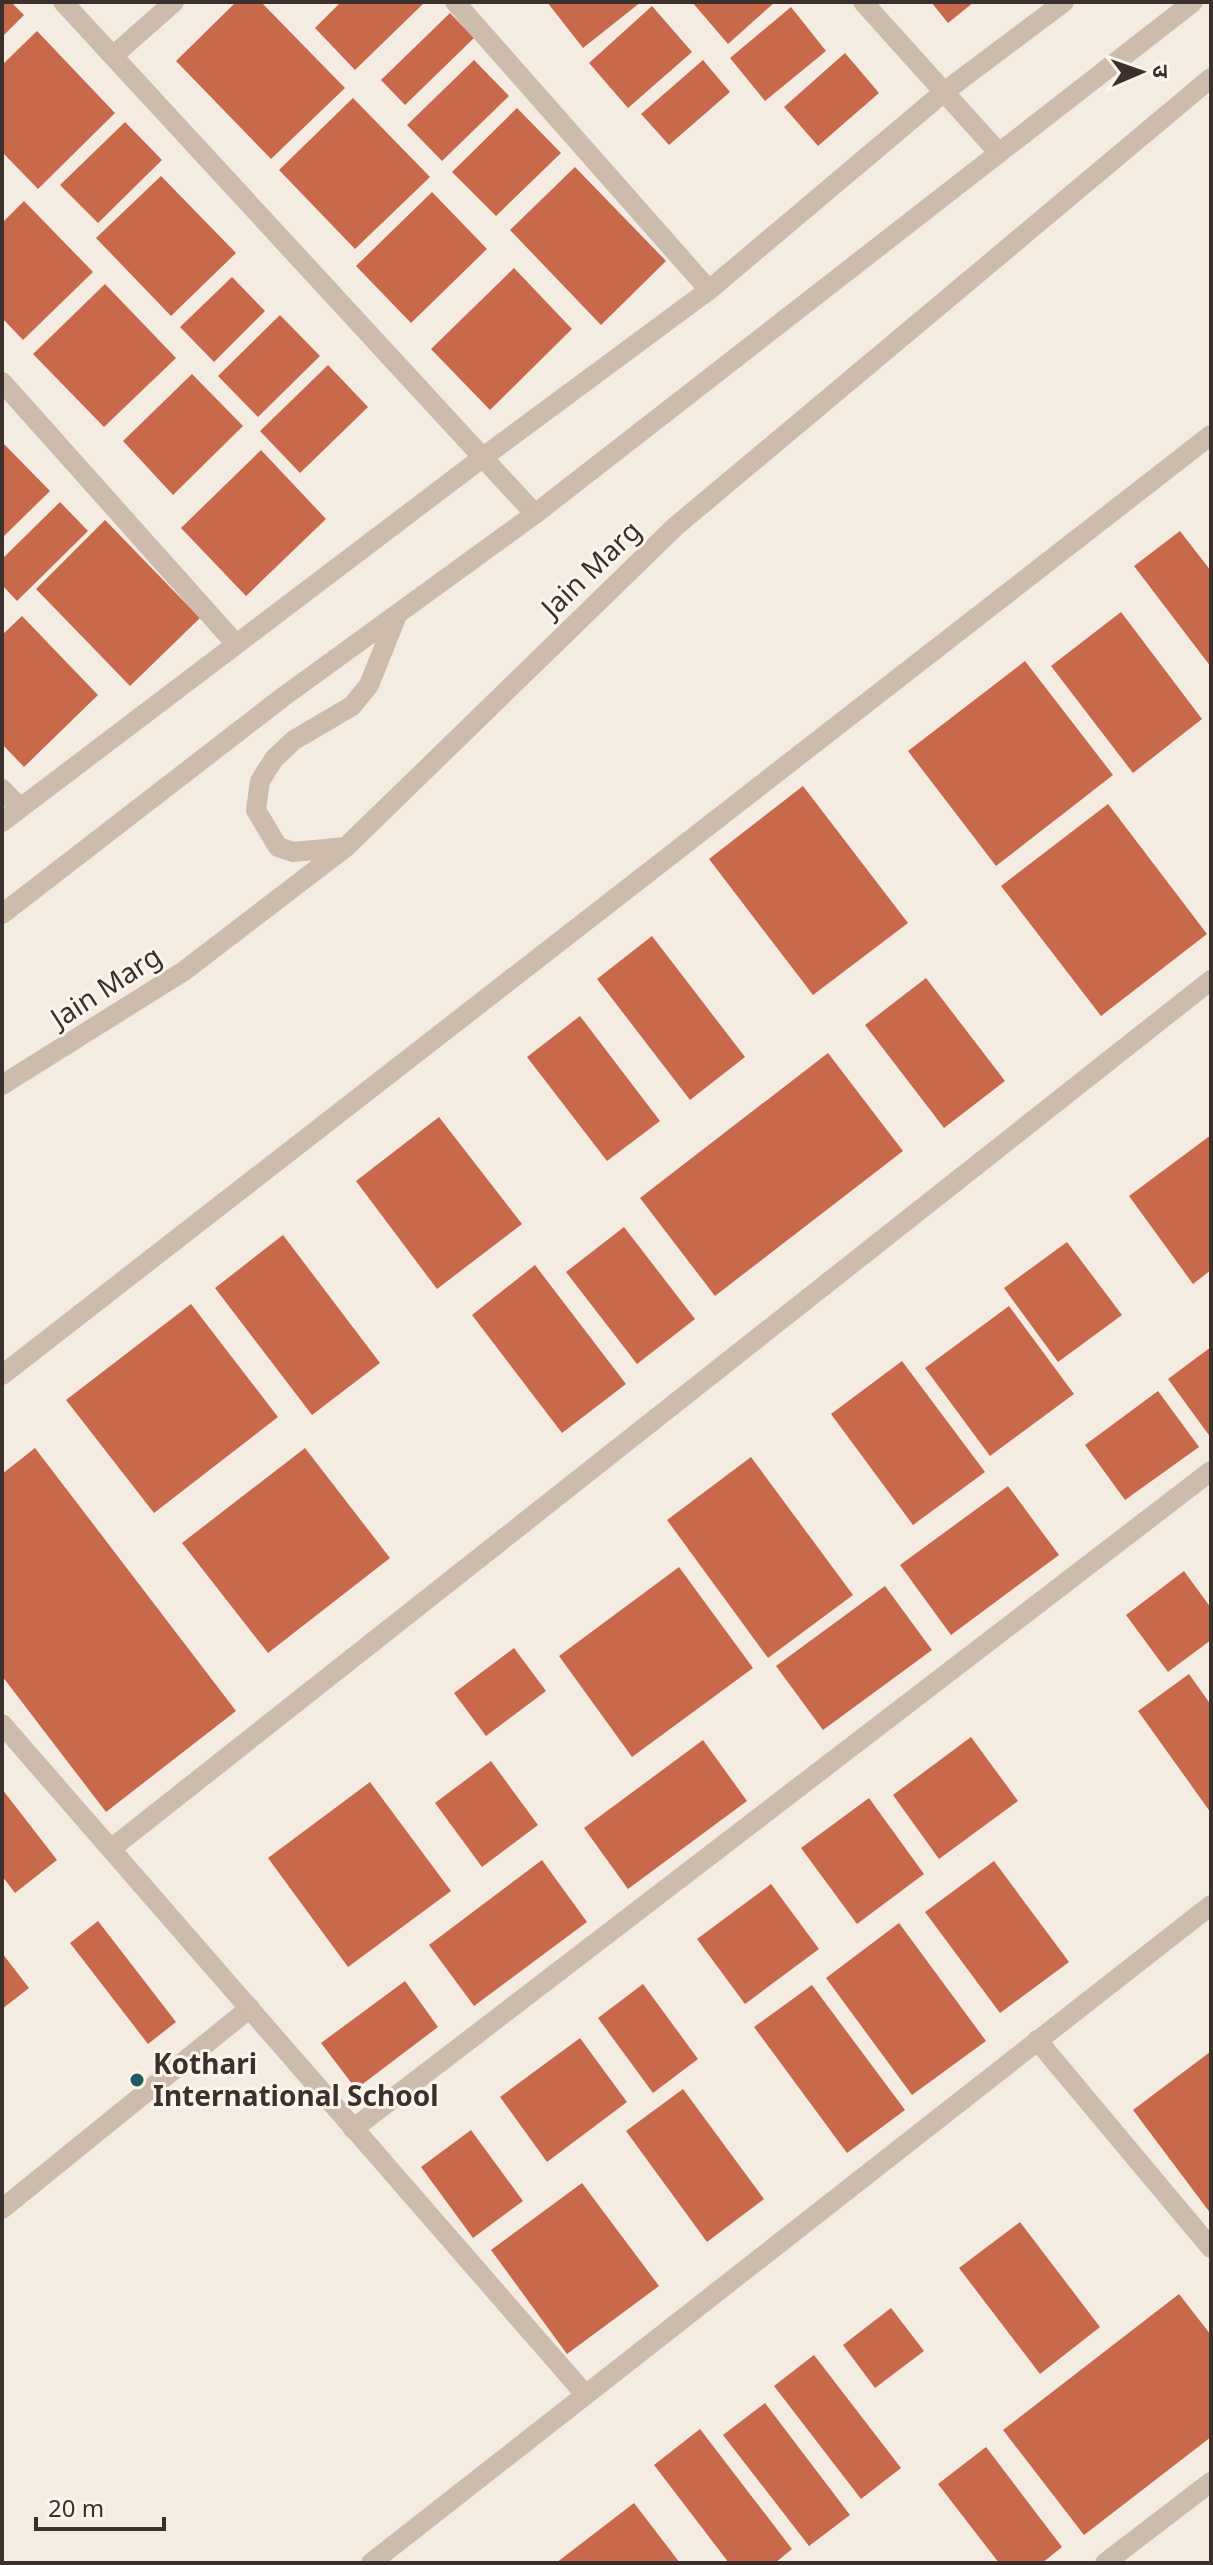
<svg xmlns="http://www.w3.org/2000/svg" width="1213" height="2565" font-family="'Noto Sans','Noto Sans Devanagari',sans-serif">
<rect width="100%" height="100%" fill="#f4ebe1"/>
<path fill="#c8694b" d="M2,2H11L24,15L2,37Z
M236,2H261L345,88L271,159L176,61Z
M341,2H425L355,70L315,28Z
M547,2H641L583,48Z
M692,2H775L728,44Z
M931,2H974L948,23Z
M652,6L692,52L628,108L589,63Z
M791,7L826,51L765,101L730,58Z
M450,13L474,38L405,105L381,80Z
M37,31L115,113L38,189L2,152V65Z
M845,53L879,93L818,146L784,107Z
M474,60L509,96L442,161L407,125Z
M703,60L730,92L669,145L641,114Z
M353,98L430,177L355,249L279,170Z
M517,108L561,153L496,216L452,172Z
M125,122L162,160L98,223L60,185Z
M575,167L666,261L601,325L510,230Z
M161,176L236,253L171,316L96,238Z
M432,192L487,249L411,323L356,266Z
M24,201L93,272L23,340L2,318V223Z
M514,268L572,329L490,410L431,349Z
M232,277L265,311L214,362L180,327Z
M105,284L176,358L104,427L33,354Z
M280,315L320,356L258,417L218,376Z
M328,365L368,407L300,473L260,431Z
M192,374L243,426L173,495L123,441Z
M2,442L50,491L2,538Z
M261,450L326,519L246,596L181,528Z
M60,502L88,531L17,601L2,585V559Z
M105,520L200,618L130,686L36,589Z
M1180,531L1211,571V667L1134,566Z
M1121,612L1202,719L1133,773L1051,666Z
M22,616L98,695L24,767L2,744V635Z
M1025,661L1113,775L996,866L908,751Z
M803,786L908,923L813,995L709,859Z
M1108,804L1207,934L1101,1016L1001,886Z
M652,936L745,1057L690,1100L597,979Z
M926,978L1005,1081L944,1128L865,1025Z
M580,1016L660,1121L607,1161L527,1057Z
M828,1053L903,1151L715,1296L640,1198Z
M439,1117L522,1224L437,1289L356,1181Z
M1211,1135V1270L1193,1284L1129,1196Z
M624,1227L695,1319L637,1364L566,1272Z
M283,1235L380,1363L312,1415L215,1288Z
M1067,1242L1122,1315L1058,1362L1004,1288Z
M535,1265L626,1384L562,1433L472,1315Z
M191,1304L278,1417L154,1513L66,1400Z
M1009,1306L1074,1394L990,1456L925,1368Z
M1211,1347V1438L1168,1379Z
M902,1361L985,1472L913,1525L831,1414Z
M1158,1391L1199,1447L1125,1500L1085,1445Z
M35,1448L236,1711L106,1812L2,1676V1474Z
M305,1448L390,1558L268,1653L182,1543Z
M751,1457L853,1595L768,1658L667,1520Z
M1008,1486L1059,1555L951,1635L900,1565Z
M679,1567L753,1668L632,1757L559,1656Z
M1184,1571L1211,1608V1640L1168,1672L1126,1615Z
M885,1586L932,1650L823,1730L776,1666Z
M514,1648L546,1691L486,1736L454,1693Z
M1189,1674L1211,1705V1813L1138,1711Z
M971,1737L1018,1801L939,1859L893,1795Z
M703,1740L747,1801L628,1889L584,1828Z
M491,1761L538,1825L482,1867L435,1803Z
M370,1782L451,1891L348,1967L268,1858Z
M2,1789L57,1860L15,1893L2,1876Z
M869,1798L924,1874L857,1924L801,1848Z
M542,1860L587,1922L474,2006L429,1945Z
M994,1861L1069,1962L1000,2013L925,1912Z
M771,1884L819,1949L745,2004L697,1939Z
M98,1921L176,2022L148,2044L70,1943Z
M899,1923L986,2041L912,2095L826,1978Z
M2,1953L29,1988L2,2009Z
M405,1981L438,2027L356,2089L321,2043Z
M643,1984L698,2059L653,2093L598,2018Z
M812,1985L905,2110L847,2153L754,2027Z
M580,2038L627,2102L547,2162L500,2097Z
M1210,2052L1211,2053V2214L1133,2110Z
M683,2089L764,2199L707,2242L626,2131Z
M471,2130L523,2201L473,2238L421,2167Z
M582,2183L659,2286L567,2354L491,2250Z
M1020,2222L1100,2327L1040,2374L959,2268Z
M1179,2294L1211,2335V2437L1084,2535L1003,2430Z
M891,2308L924,2351L875,2388L843,2345Z
M814,2355L901,2468L861,2499L774,2386Z
M765,2403L850,2515L809,2546L723,2435Z
M700,2429L792,2549L775,2563H729L654,2465Z
M986,2447L1062,2547L1042,2563H999L938,2484Z
M634,2503L680,2563H556Z"/>
<g fill="none" stroke-linecap="round" stroke-linejoin="round">
<path stroke="#cdbbac" stroke-width="20" d="M2,2209L250,2008"/>
<path stroke="#cdbbac" stroke-width="20" d="M63,2L535,514
M455,2L709,290
M863,2L999,153
M113,56L174,2
M2,382L236,644
M2,789L20,808
M2,822L482,458L709,290L944,92L1064,2
M2,1375L1211,435
M2,1724L584,2393
M112,1848L1211,980
M1037,2040L1211,2248
M353,2129L1211,1471
M371,2563L1211,1905
M1105,2563L1211,2482"/>
<path stroke="#cdbbac" stroke-width="20" d="M346,847L293,852L278,847L256,810L260,781L274,759L294,740L352,706L369,685L397,615
M2,914L283,697L535,514L1193,2
M2,1085L184,971L346,847L676,526L1211,78"/>
</g>
<circle fill="#1f5a5e" stroke="#fbf5ee" stroke-width="3" cx="137" cy="2080" r="8"/>
<g text-anchor="middle" stroke-width="6" stroke-linejoin="round" paint-order="stroke">
<g font-size="28" fill="#3b302b" stroke="#fbf5ee">
<text transform="translate(591 569) rotate(-44)" y="10">Jain Marg</text>
<text transform="translate(106 987) rotate(-33)" y="10">Jain Marg</text>
</g>
<g font-size="28" font-weight="bold" fill="#3b302b" stroke="#fbf5ee" text-anchor="start">
<text x="153" y="2074">Kothari<tspan x="153" dy="32">International School</tspan></text>
</g>
</g>
<rect width="1213" height="2565" fill="none" stroke="#3b302b" stroke-width="8"/>
<g transform="translate(1141 72) rotate(88)" stroke="#fbf5ee" stroke-width="6" paint-order="stroke">
<path d="M0-6L14 30L0 20L-14 30Z" fill="#3b302b"/>
<text y="-12" font-size="22" font-weight="bold" text-anchor="middle" fill="#3b302b">उ</text>
</g>
<path d="M36 2517v12h128v-12" fill="none" stroke="#3b302b" stroke-width="4"/>
<text x="48" y="2517" font-size="24" fill="#3b302b" stroke="#fbf5ee" stroke-width="6" paint-order="stroke">20 m</text>
</svg>
